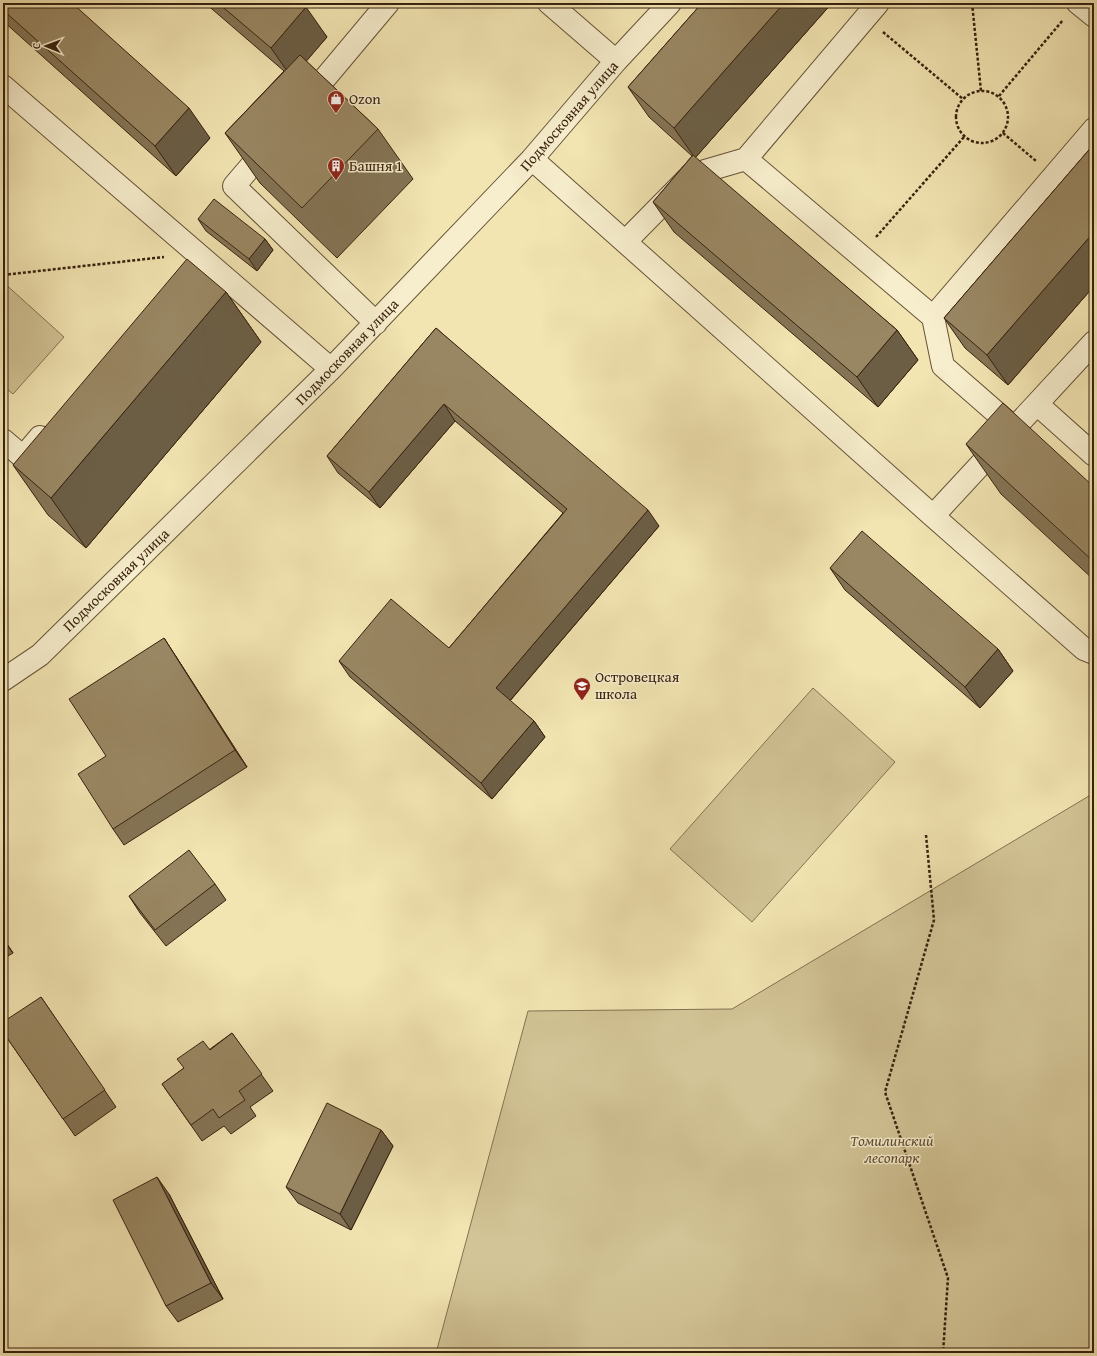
<svg xmlns="http://www.w3.org/2000/svg" width="1097" height="1356" font-family="'Gentium Book Plus',serif">
<rect width="100%" height="100%" fill="#f2e5b2"/>
<filter id="stains"><feTurbulence type="fractalNoise" baseFrequency=".005" numOctaves="4"/><feColorMatrix values="0 0 0 0 .2 0 0 0 0 .09 0 0 0 0 .02 0 0 0 .5 -.17"/></filter>
<radialGradient id="worn" r=".72"><stop offset=".6" stop-color="#630" stop-opacity="0"/><stop offset="1" stop-color="#630" stop-opacity=".3"/></radialGradient>
<path fill="#d2c496" stroke="#857252" d="M3,282L64,337L13,394L3,386Z
M813,688L895,762L752,922L670,849Z
M1094,793V1353H436L528,1011L732,1009Z"/>
<g fill="none" stroke-linecap="round" stroke-linejoin="round">
<defs>
<path id="minor" d="M549,3L616,61
M1078,3L1094,16
M3,86L331,369
M305,102L388,3
M269,145L234,186L376,323
M532,159L933,516L1094,342
M746,159L878,3
M625,242L691,175L746,159L933,317L943,366L1014,428
M933,317L1094,129
M1037,404L1094,455
M3,440L23,457L40,437
M933,516L1084,649L1094,653
M3,680L40,655L331,369L532,159L616,61L670,3"/>
</defs>
<use href="#minor" stroke="#665237" stroke-width="24"/>
<path stroke="#38210e" stroke-width="2.5" stroke-dasharray="3 2" stroke-linecap="butt" d="M972,3L981,91
M883,32L963,99
M956 117a26 26 0 1 1 52 0a26 26 0 1 1-52 0Z
M999,96L1063,20
M1003,133L1036,161
M876,237L964,137
M3,275L164,257
M926,835L934,920L885,1092L948,1278L943,1353"/>
<use href="#minor" stroke="#f7eecd" stroke-width="22"/>
</g>
<path fill="#847455" stroke="#38210e" d="M3,3L210,138L176,176L3,21Z
M205,3H301L327,37L306,61L378,129L413,179L337,258L260,183L225,133L284,71Z
M702,3H832L695,158L897,330L918,360L878,407L674,232L653,202L692,156L649,117L628,87Z
M1094,144V286L1008,385L965,348L944,318Z
M198,219L265,239L273,250L257,271L206,231Z
M226,292L261,342L86,548L48,515L13,465Z
M436,328L659,526L510,701L534,721L545,737L492,799L350,677L339,661L449,648L563,513L455,421L380,508L338,473L327,456Z
M966,444L1094,487V580L1001,494Z
M830,568L998,649L1013,671L980,708L845,590Z
M175,655L247,767L124,845L113,829L106,756Z
M215,884L226,900L166,946L140,913L129,896Z
M3,938L13,953L3,959Z
M41,997L116,1107L75,1136L3,1032Z
M232,1033L273,1091L250,1107L256,1116L231,1134L224,1126L202,1141L162,1084Z
M381,1130L393,1146L351,1230L298,1203L286,1187Z
M169,1194L223,1299L178,1322L166,1306Z"/>
<path fill="#6b5e45" stroke="#38210e" d="M784,3H832L695,158L674,128Z
M306,7L327,37L292,78L271,48Z
M189,108L210,138L176,176L155,146Z
M1094,232V286L1008,385L987,355Z
M265,239L273,250L257,271L249,259Z
M226,292L261,342L86,548L51,498Z
M897,330L918,360L878,407L857,377Z
M444,404L455,421L380,508L369,492Z
M648,510L659,526L507,704L496,688Z
M164,638L175,655L247,767L235,750Z
M998,649L1013,671L980,708L965,687Z
M534,721L545,737L492,799L481,783Z
M3,938L13,953L3,939Z
M381,1130L393,1146L351,1230L340,1214Z
M157,1177L169,1194L223,1299L211,1283Z"/>
<path fill="#998763" stroke="#38210e" d="M3,3H72L189,108L155,146L3,10Z
M218,3H301L306,7L271,48Z
M702,3H784L674,128L628,87Z
M300,55L378,129L302,208L225,133Z
M1094,144V232L987,355L944,318Z
M693,155L897,330L857,377L653,202Z
M214,199L265,239L249,259L198,219Z
M187,259L226,292L51,498L13,465Z
M436,328L648,510L496,688L534,721L481,783L339,661L391,599L449,648L567,509L444,404L369,492L327,456Z
M1003,403L1094,487V562L966,444Z
M862,531L998,649L965,687L830,568Z
M164,638L235,750L113,829L78,774L106,756L69,699Z
M189,850L215,884L155,930L129,896Z
M41,997L105,1090L63,1119L3,1032V1022Z
M232,1033L262,1074L239,1091L245,1100L219,1118L213,1109L191,1125L162,1084L184,1068L177,1059L203,1041L210,1050Z
M327,1103L381,1130L340,1214L286,1187Z
M157,1177L211,1283L166,1306L113,1200Z"/>
<defs>
<symbol id="shop-pin" viewBox="-11 -11 22 30"><path d="M0 17L-7.5 6A9.5 9.5 0 1 1 7.5 6Z" fill="#8f2418" stroke="#f7eecd"/><path d="M-5-2.5h2.3a2.7 3.5 0 0 1 5.4 0H5L5.5 6h-11ZM-1.5-2.5h3a1.5 2.3 0 0 0-3 0Z" fill="#fff"/></symbol>
<symbol id="building-pin" viewBox="-11 -11 22 30"><path d="M0 17L-7.5 6A9.5 9.5 0 1 1 7.5 6Z" fill="#8f2418" stroke="#f7eecd"/><path d="M-4-6H4V6H1V3H-1V6H-4ZM-2.5-4.3h1.7v1.8h-1.7ZM.8-4.3h1.7v1.8H.8ZM-2.5-1h1.7V.8h-1.7ZM.8-1h1.7V.8H.8Z" fill="#fff"/></symbol>
<symbol id="school-pin" viewBox="-11 -11 22 30"><path d="M0 17L-7.5 6A9.5 9.5 0 1 1 7.5 6Z" fill="#8f2418" stroke="#f7eecd"/><path d="M0-5L7-2L0 1L-7-2ZM-4 1L0 2.5L4 1V4Q0 6-4 4Z" fill="#fff"/></symbol>
</defs>
<g fill-rule="evenodd">
<use href="#shop-pin" x="326" y="89" width="20" height="27"/>
<use href="#building-pin" x="326" y="156" width="20" height="27"/>
<use href="#school-pin" x="572" y="676" width="20" height="27"/>
</g>
<g text-anchor="middle" stroke-width="3" stroke-linejoin="round" paint-order="stroke">
<g font-size="15" fill="#38210e" stroke="#f7eecd" text-anchor="start">
<text x="349" y="104">Ozon</text>
<text x="349" y="171">Башня 1</text>
<text x="595" y="682">Островецкая<tspan x="595" dy="17">школа</tspan></text>
</g>
<g font-size="15" fill="#38210e" stroke="#f7eecd">
<text transform="translate(569 116) rotate(-49)" y="5">Подмосковная улица</text>
<text transform="translate(347 352) rotate(-46)" y="5">Подмосковная улица</text>
<text transform="translate(116 580) rotate(-44)" y="5">Подмосковная улица</text>
</g>
<g font-size="15" font-style="italic" fill="#5e4a30" stroke="#f7eecd">
<text x="892" y="1146">Томилинский<tspan x="892" dy="17">лесопарк</tspan></text>
</g>
</g>
<rect width="1097" height="1356" fill="none" stroke="#f2e5b2" stroke-width="16"/>
<rect x="4" y="4" width="1089" height="1348" fill="none" stroke="#38210e" stroke-width="2"/>
<rect x="8" y="8" width="1081" height="1340" fill="none" stroke="#38210e"/>
<g transform="translate(46 46) rotate(271)" stroke="#f7eecd" stroke-width="3" paint-order="stroke">
<path d="M0-3L7 15L0 10L-7 15Z" fill="#38210e"/>
<text y="-6" font-size="11" font-weight="bold" text-anchor="middle" fill="#38210e">С</text>
</g>
<rect width="100%" height="100%" filter="url(#stains)"/>
<rect width="100%" height="100%" fill="url(#worn)"/>
</svg>
